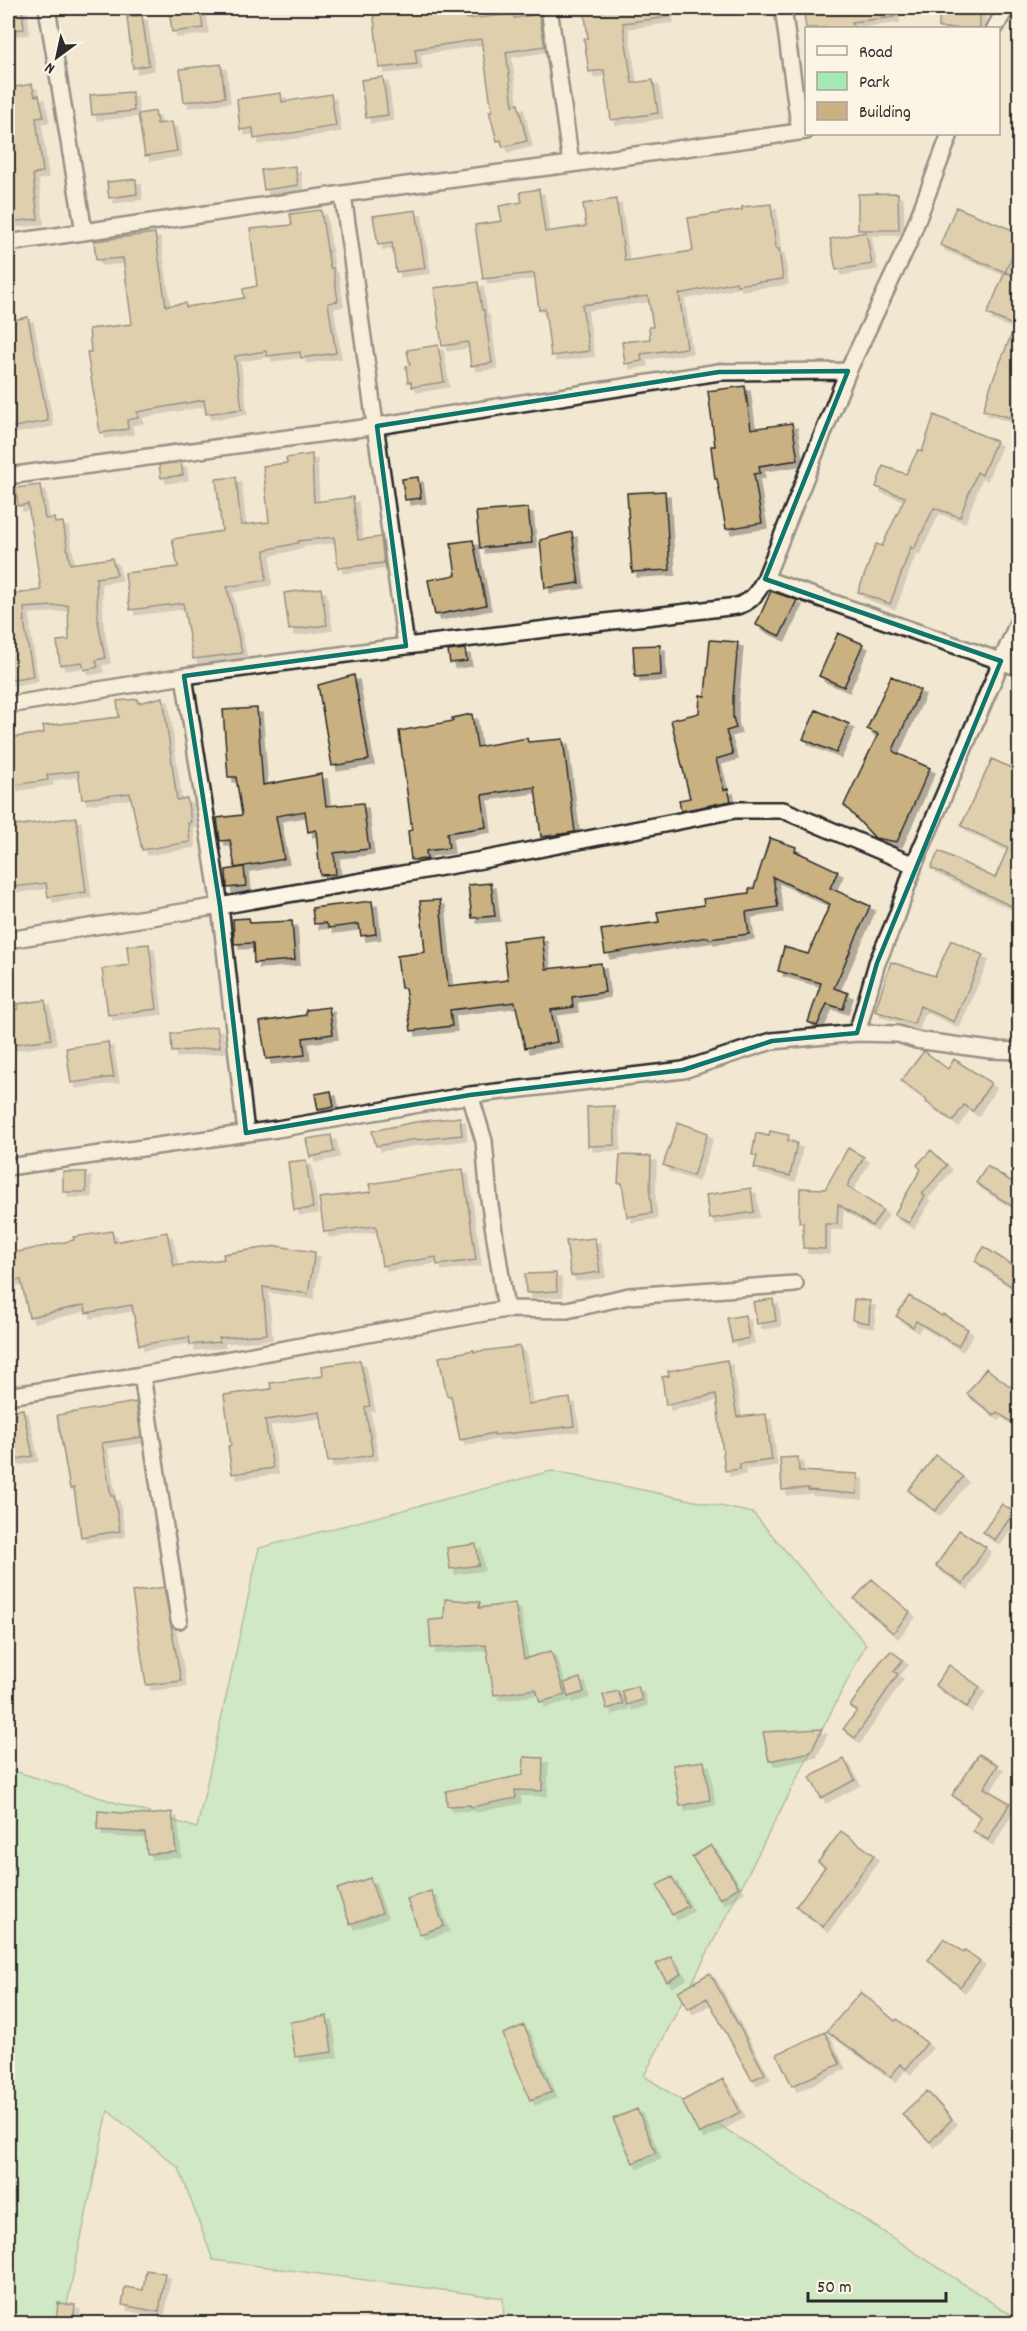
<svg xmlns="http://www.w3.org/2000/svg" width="1027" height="2331" font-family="Dekko,sans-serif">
<defs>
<filter id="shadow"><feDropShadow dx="5" dy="5" stdDeviation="0" flood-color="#0004"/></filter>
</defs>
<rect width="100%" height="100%" fill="#f2e7d1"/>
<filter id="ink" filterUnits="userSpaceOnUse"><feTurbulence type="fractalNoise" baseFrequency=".0167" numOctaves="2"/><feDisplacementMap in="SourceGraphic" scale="12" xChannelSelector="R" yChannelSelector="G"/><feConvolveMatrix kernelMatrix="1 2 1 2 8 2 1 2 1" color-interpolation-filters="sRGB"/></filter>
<g filter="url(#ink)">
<path fill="#a7e9b3" stroke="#698a6f" stroke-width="1.5" d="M551,1471L753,1513L866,1644L644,2076L1019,2320V2323H504L503,2298L213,2260L179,2168L108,2111L63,2323H8V1769L197,1828L259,1548Z"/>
<path fill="#c9b181" stroke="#2b2b2b" stroke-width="1.5" filter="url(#shadow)" d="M8,8H22L24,29L8,30Z
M169,8H200L203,28L172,32Z
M373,8H465L467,19L514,14V18L539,14L545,46L506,52L513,105L518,104L527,141L503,147L501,140L497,141L489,111H492L481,39L415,49L417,64L379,68Z
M584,8H667L668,17L623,23L632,83L653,80L658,113L611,120L604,70L589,72L584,39L588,38Z
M803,8H894V17L852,22L853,28H806Z
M939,8H980V28H939Z
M142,15L149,65L133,68L127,17Z
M221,64L225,97L184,102L180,69Z
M383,77L388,115L366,118L361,80Z
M32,84L35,96L39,95L44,117L36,118L43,172L33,174L38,219L8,222V103L12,102L9,88Z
M132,92L134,111L92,115L90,95Z
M281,93L282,102L331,94L336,126L254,139L253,128L240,130L237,99Z
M155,111L157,124L172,122L177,151L145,156L138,114Z
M295,166L298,185L264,190L261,170Z
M136,179L137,194L109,198L107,182Z
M539,189L545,232L586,226L583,204L616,199L625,261L693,251L688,218L742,210V207L771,204L776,249H779L783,279L737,285L736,282L679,294L687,348L641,354L642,361L625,364L622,342L650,339L649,327H653L648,296L582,305L589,351L551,356L545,309L539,310L534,273L483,279L475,225L502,221L499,206L522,202L520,192Z
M898,193L899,230H858V194Z
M956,207L1020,233V239L1005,272L940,245Z
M321,210L330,268H333L338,301L328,303L336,353L301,358L300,352L267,356L266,351L235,356L242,409L206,414L204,400L137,412L138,418L127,420L128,429L100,433L87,352H91L89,329L132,324L123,258L96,260L94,241L155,233L166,306L185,303L186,307L244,298L243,289L257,286L250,229L292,225L290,214Z
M416,210L425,268L396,272L392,243L378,245L373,216Z
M866,232L872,264L836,270L830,239Z
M1005,272L1020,278V394L1012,418L983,410L992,382L1015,326L987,314Z
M478,282L482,310H484L492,363L471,366L468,342L442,346L434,288Z
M28,317L48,421L8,428V321Z
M438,345L444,382L412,387L411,382H408L406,366L410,365L407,350Z
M745,386L751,429L792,423L798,460L759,466L760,473L754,474L762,523L726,529L717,479H715L711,446H715L708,391Z
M934,415L996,441L982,475L977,472L960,517L934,508L914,549L911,547L890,604L858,592L876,544L882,546L905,497L876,487L883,466L906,474L918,450L922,452Z
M312,454L314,502L353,497L358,540L381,537L384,563L338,568L334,537L298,541V543L265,550L266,580L227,587L242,653L193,659L183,603L130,610L125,573L178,567L172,539L222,531L216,479L236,477L241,525L269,522L263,466L287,463L286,458Z
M181,462L183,475L161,478L159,465Z
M418,477L421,498L405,500L402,479Z
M40,485L45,519L54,518L55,523L63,522L70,564L112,558L117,575L96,578L98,621L105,658L96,660L98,667L84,670L82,662L60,665L57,641L69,640L68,605L24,608L25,621H24L33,676L8,680V595L41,590L28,504L18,506L16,488Z
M665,491L670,570L632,572L627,493Z
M528,508L532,543L480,548L476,512Z
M572,532L579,583L545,588L540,540Z
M473,540L486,605L435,615L428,580L456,575L451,543Z
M321,588L327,625L289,630L284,593Z
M771,591L797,600L780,636L756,625Z
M838,633L863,644L844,687L819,676Z
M710,640L738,642L733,698V717L736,728L726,731L733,754L716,759L724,790L728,789L731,801L681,811L679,800L690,798L671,720L699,713L700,695L705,696Z
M660,645L661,675L635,677L633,646Z
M465,649L467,661L450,663L448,651Z
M354,675L369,760L332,766L318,685Z
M891,676L920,690L893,750L894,752L930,768L897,842L875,838L844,805L878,734L867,729Z
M163,697L177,800L187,798L191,822L188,823L190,842L142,850L130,793L82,799L78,771L47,775L48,780L8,786V738L44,733L43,726L119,717L117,701L138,699V703Z
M257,708L263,785L322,774L326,806L363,803L369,849L334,853L336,874L320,875L316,830L308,832L305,811L276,816L284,859L235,868L230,840L220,841L217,818L242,815L236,777H228L223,710Z
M816,710L849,724L836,753L803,739Z
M472,714L477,747L527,738L528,742L563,739L575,832L541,837L535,787L482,795L486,827L447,833L449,848L426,851L427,859L411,860L408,831L412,830L399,731L453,721L452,718Z
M992,759L1020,772V889L1011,906L931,868L939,851L995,878L1008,848L961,826Z
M76,817L86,892L48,897L46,883L13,887V880L8,881V827Z
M770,838L796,847L795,851L838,871L830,888L870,906L834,988L848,993L843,1009L827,1004L817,1026L808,1022L821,983L778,971L784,947L808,954L830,904L773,877L778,907L746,912L749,934L709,939L708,937L605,954L601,930L659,922L657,912L704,905L703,899L749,893V889L754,888Z
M244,867L246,886L227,888L226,870Z
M491,883L495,916L472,918L468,885Z
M440,900L448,987L508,980L503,941L542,936L546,969L601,963L605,992L572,997L573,1007L551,1010L557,1042L525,1048L515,1002L450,1010L452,1026L411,1031L405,988H401L397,956L425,952L420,901Z
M372,901L376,934L361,936L359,924L329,928L326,923L314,924L312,908Z
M249,918L250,923L292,921L295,960L254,963L253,943L234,944V938L233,919Z
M951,940L983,955L954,1022L920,1006L914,1024L875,1011L891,962L935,976Z
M149,944L157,1009L108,1015L102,969L129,965L127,946Z
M45,1000L51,1039L8,1045V1010L18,1009L17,1004Z
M329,1007L333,1034L303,1038L305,1055L266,1059L260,1022L306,1015V1010Z
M217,1026L220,1047L172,1052L171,1034Z
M108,1042L114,1077L71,1083L66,1048Z
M924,1051L948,1069L954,1059L991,1083L973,1111L964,1105L953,1121L926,1102L927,1100L901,1081Z
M331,1091L334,1107L318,1110L315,1094Z
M614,1106L615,1145L588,1146L587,1107Z
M460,1117L462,1135L417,1140V1139L376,1146L372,1131L415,1122Z
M678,1122L708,1133L693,1176L663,1165Z
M770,1131L789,1135L788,1141L797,1143L790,1176L754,1168L757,1156L752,1155L756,1133L769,1136Z
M331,1135L334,1152L310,1157L306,1139Z
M848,1148L864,1157L847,1186L883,1210L872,1226L838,1204L837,1224H825V1249L803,1248V1222H799L800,1188L825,1189Z
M931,1150L947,1165L922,1194L925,1196L909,1223L894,1215L921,1169L917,1165Z
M620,1155L651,1156L650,1195L652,1213L627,1217L622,1183H618Z
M306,1160L313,1208L294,1210L288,1162Z
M987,1166L1020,1187V1194L1012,1206L976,1183Z
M463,1169L476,1260L437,1265L436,1257L382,1266L376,1226L324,1232L319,1198L371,1192L369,1184Z
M63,1172H86V1192H63Z
M751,1188L754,1212L709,1219L706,1195Z
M112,1231L114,1242L167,1232L174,1266L224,1259L223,1254L277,1246L315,1252L308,1294L263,1287L267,1334L219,1338L220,1342L190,1345L189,1337L139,1345L132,1305L86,1313L85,1305L29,1317L21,1280H8V1254L74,1240L73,1237Z
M595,1238L600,1272L571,1276L566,1241Z
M984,1247L1020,1270V1292L975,1261Z
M556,1273L557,1291L526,1293L525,1274Z
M909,1296L942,1316L943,1314L968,1329L958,1346L916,1321L913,1327L896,1316Z
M773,1299L776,1321L757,1324L753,1302Z
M854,1299L870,1301L869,1323L852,1320Z
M745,1315L749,1338L732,1342L727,1318Z
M520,1346L528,1404L570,1398L574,1426L494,1435V1433L460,1440L451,1396H447L439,1357L474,1350V1352Z
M360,1360L370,1406L365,1407L373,1455L328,1462L320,1412L265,1420L273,1468L232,1474L228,1446H231L224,1395L271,1389L270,1383L323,1376L322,1366Z
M727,1360L737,1417L766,1414L772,1460L740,1464V1469L725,1471L716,1394L666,1405L662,1377L669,1376L668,1371Z
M986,1368L1020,1394V1428L997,1412L994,1415L967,1394Z
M136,1402L141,1437L102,1443L111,1496H114L120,1531L81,1537L74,1488L70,1489L57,1415Z
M23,1409L33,1456L8,1461V1412Z
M936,1455L963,1477L935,1511L908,1490Z
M798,1457L799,1471L858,1474L857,1494L808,1490V1488L782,1490L780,1458Z
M1002,1504L1014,1512L995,1540L983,1532Z
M959,1530L986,1547L963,1584L936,1566Z
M476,1544L479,1565L450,1569L447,1548Z
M872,1579L910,1612L893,1633L854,1599Z
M164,1587L181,1681L146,1685L132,1592Z
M445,1599L480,1602L479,1608L515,1603L524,1659L551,1651L565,1695L540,1702L536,1689L494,1695L486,1645L431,1648L429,1620L444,1619Z
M891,1651L903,1660L894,1671L898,1674L855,1738L843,1729L857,1711L850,1706L880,1662Z
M949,1665L980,1687L967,1707L935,1685Z
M580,1678L584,1692L568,1697L564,1683Z
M638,1686L642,1700L627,1705L622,1691Z
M618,1691L623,1704L607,1709L603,1695Z
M822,1729L811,1752L769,1761L763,1732Z
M979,1754L998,1765L984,1788L1010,1803L988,1840L973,1831L981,1817L952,1795Z
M524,1757L543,1758L542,1791L515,1790L516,1798L471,1807L470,1805L447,1806L446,1791L523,1775Z
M844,1759L855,1780L821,1798L810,1777Z
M704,1761L710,1800L680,1806L673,1765Z
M98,1811L148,1815L172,1812L176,1852L147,1854L145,1833L97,1830Z
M841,1831L874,1855L823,1927L796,1906L825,1867L818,1862Z
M711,1845L739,1887L720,1899L692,1857Z
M672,1877L688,1906L672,1915L657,1885Z
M370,1878L382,1913L350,1924L337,1889Z
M431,1891L444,1926L420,1934L407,1899Z
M944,1938L963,1952L965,1950L980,1961L960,1987L928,1960Z
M671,1956L681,1974L667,1982L656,1964Z
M710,1973L765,2074L752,2080L707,1998L688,2009L678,1991Z
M861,1992L895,2021L897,2019L927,2043L906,2069L900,2064L891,2077L827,2031Z
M327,2016L332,2052L295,2057L290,2022Z
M524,2025L552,2092L530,2100L503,2034Z
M825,2032L840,2064L792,2086L777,2054Z
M723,2079L740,2112L699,2134L682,2101Z
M927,2091L952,2119L930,2142L902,2114Z
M637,2109L656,2153L633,2163L613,2119Z
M146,2270L165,2273L159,2312L122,2305L125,2287L143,2290Z
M58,2303L75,2305L73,2324L56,2322Z"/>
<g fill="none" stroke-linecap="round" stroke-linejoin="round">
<defs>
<path id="street" d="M47,8L84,232
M549,8L571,164
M783,8L800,132
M995,28L1006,8
M343,195L406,646
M8,243L384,188L571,164L806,131
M8,476L377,426L719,372L848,371
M765,579L1020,668
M184,676L220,906L246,1133
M8,705L184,676L406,646L737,606C752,602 757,593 765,579L848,371L909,242L950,134
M8,940L220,906L482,860L735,810H783L914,865
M857,1033L877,963L897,916L914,865L1020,618
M470,1095L484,1141L489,1199L506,1309L567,1310L629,1296L795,1284
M8,1167L277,1129L470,1095L683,1070L772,1041L857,1033L898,1034L916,1040L991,1050L1020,1051
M142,1375L179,1620
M8,1396L142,1375L506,1309"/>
</defs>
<use href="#street" stroke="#2b2b2b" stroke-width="20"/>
<use href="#street" stroke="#fcf5e5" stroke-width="15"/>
</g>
</g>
<path d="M0 0H1027V2331H0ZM848,371L765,579L1001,661L877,963L857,1033L772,1041L683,1070L470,1095L246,1133L220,906L184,676L406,646L377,426L719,372Z" fill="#f2e7d1" fill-opacity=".55" fill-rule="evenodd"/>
<path fill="none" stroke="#0f766e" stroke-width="4.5" stroke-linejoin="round" d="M848,371L765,579L1001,661L877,963L857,1033L772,1041L683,1070L470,1095L246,1133L220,906L184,676L406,646L377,426L719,372Z"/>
<rect width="1027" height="2331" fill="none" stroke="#fcf5e5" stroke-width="30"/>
<rect x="15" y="15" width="997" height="2301" fill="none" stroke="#2b2b2b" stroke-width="2" filter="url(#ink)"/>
<rect x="805" y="27" width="195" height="108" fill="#fcf5e5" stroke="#a8a49b" stroke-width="1.5"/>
<rect x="817" y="46" width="30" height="9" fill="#fcf5e5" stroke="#a8a49b" stroke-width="1.5"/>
<text x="859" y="57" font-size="18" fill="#2b2b2b">Road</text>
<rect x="817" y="72" width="30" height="18" fill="#a7e9b3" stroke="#a8a49b" stroke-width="1.5"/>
<text x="859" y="87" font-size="18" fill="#2b2b2b">Park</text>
<rect x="817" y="102" width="30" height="18" fill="#c9b181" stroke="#a8a49b" stroke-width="1.5"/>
<text x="859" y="117" font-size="18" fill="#2b2b2b">Building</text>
<g transform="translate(57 57) rotate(213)" stroke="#fcf5e5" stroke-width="4.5" paint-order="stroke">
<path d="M0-4.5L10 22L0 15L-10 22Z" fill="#2b2b2b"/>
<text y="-9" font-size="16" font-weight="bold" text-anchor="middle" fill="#2b2b2b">N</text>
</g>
<path d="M808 2292v9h138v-9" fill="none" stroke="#2b2b2b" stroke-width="3"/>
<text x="817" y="2292" font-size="18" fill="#2b2b2b" stroke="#fcf5e5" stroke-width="4.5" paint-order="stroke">50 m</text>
</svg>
